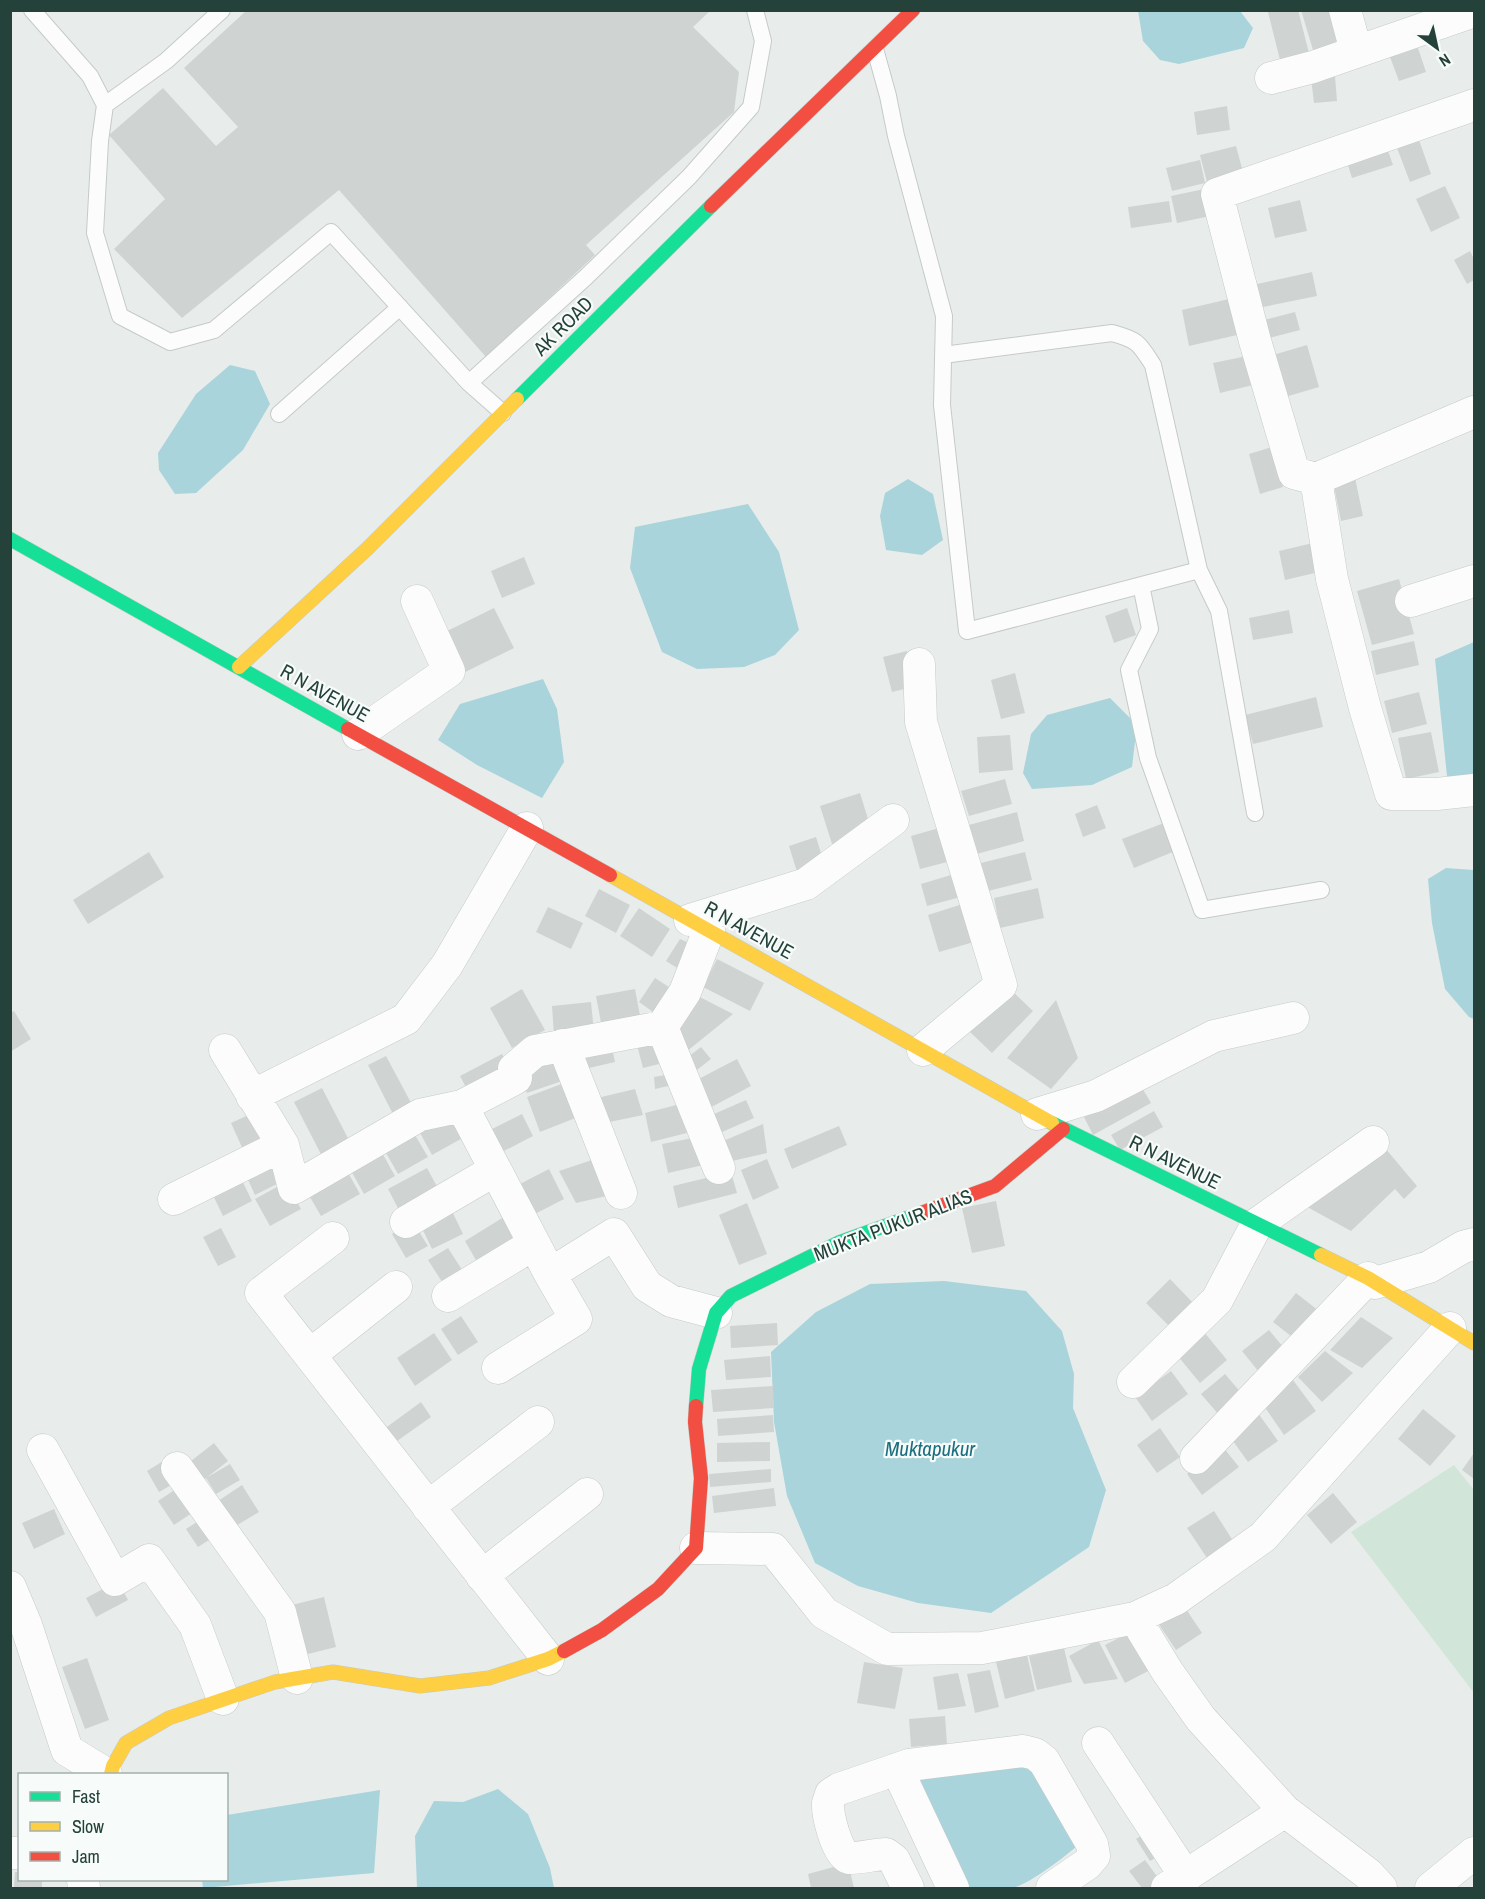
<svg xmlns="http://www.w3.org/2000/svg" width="1485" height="1899" font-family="'Archivo Narrow',sans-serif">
<rect width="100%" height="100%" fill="#e8edeb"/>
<path fill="#d1e6d8" d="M1454,1465L1474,1490V1693L1351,1532Z"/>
<path fill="#a9d4db" d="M1138,11H1240L1253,28L1244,48L1179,64L1160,60L1143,41Z
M230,365L255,371L270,404L243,450L196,493L175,494L159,470L158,453L196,394Z
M908,479L933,494L943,540L922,555L886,550L880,516L885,493Z
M748,504L779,552L799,630L775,655L744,667L697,669L662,652L630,568L635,527Z
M1474,642V781L1465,784L1447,776L1435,659Z
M543,679L557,709L564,762L542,798L477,765L438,740L460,704Z
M1110,698L1137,725L1132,767L1092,785L1032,789L1023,773L1031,734L1047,715Z
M1446,868L1474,870V1019L1469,1017L1445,989L1432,923L1428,879Z
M944,1281L1026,1291L1062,1331L1074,1374L1073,1408L1106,1490L1089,1547L991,1613L918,1603L858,1586L815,1563L787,1496L774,1422L771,1352L816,1312L870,1284Z
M1048,1757L1092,1833C1076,1848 1032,1884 1012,1888C999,1891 983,1888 970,1888L953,1869L914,1791L925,1765Z
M498,1789L528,1814L550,1868L554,1888H417L415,1836L434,1801L463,1802Z
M380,1790L374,1873L203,1888L202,1880H226L227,1815Z"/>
<path fill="#cfd4d2" d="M247,10H711L693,27L739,72L734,112L586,245L595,255L486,357L339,190L182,318L114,249L165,199L109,135L163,88L216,146L238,127L184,68Z
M1275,10H1298L1309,53L1280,60L1268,12Z
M1301,10H1334L1343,42L1313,50Z
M1418,48L1426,72L1399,81L1390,57Z
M1335,76L1337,101L1314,103L1311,78Z
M1227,106L1230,130L1197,135L1194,112Z
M1419,140L1431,174L1410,182L1397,148Z
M1386,145L1393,165L1352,178L1346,159Z
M1236,146L1243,172L1207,182L1200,155Z
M1200,160L1205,183L1172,191L1166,168Z
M1445,186L1460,218L1431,232L1416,199Z
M1209,188L1215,215L1177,223L1171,196Z
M1300,200L1307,231L1275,238L1268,208Z
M1169,201L1172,222L1131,228L1128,207Z
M1470,251L1474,259V280L1467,284L1454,260Z
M1312,272L1317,296L1258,308L1253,285Z
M1229,299L1237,335L1189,346L1182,310Z
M1295,312L1300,330L1269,338L1264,320Z
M1307,345L1319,387L1285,397L1273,355Z
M1247,356L1253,385L1220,393L1213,363Z
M1272,447L1283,487L1260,494L1249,454Z
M1354,473L1363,516L1341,521L1332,477Z
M1313,543L1319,572L1285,580L1279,551Z
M524,557L535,584L502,598L491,571Z
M1399,579L1414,634L1372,645L1357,591Z
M494,608L514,648L457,676L437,636Z
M1127,608L1136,635L1114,643L1105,616Z
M1289,610L1293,633L1253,640L1249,618Z
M1414,641L1419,665L1376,675L1371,651Z
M907,651L917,686L892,692L883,657Z
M1015,673L1025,713L1001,719L991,680Z
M1419,692L1427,724L1392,733L1384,701Z
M1316,697L1323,727L1253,744L1245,715Z
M1431,732L1439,772L1406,779L1398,738Z
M1010,735L1013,770L979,773L977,737Z
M1005,779L1012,804L969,816L961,791Z
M860,793L872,832L832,844L820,806Z
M1097,805L1106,828L1083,837L1075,814Z
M1017,812L1024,841L973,855L965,826Z
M1164,823L1175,851L1134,868L1122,839Z
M946,826L955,860L920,869L911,836Z
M816,837L825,866L798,875L789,846Z
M149,852L164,877L88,924L73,900Z
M1025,852L1032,880L984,892L977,864Z
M961,872L968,895L927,906L921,884Z
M1038,888L1044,918L1000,928L994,898Z
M599,889L630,905L616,933L585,916Z
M969,902L981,940L939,952L928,915Z
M548,907L583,923L571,949L536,932Z
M639,908L670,929L652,957L620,936Z
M680,939L696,946L682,971L666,961Z
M717,959L764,983L750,1011L703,987Z
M655,978L672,989L656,1014L639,1002Z
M1008,987L1033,1011L992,1053L968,1030Z
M522,989L545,1030L512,1048L490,1008Z
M635,989L641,1021L602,1028L596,996Z
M692,993L733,1014L681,1056L669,1034Z
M1056,1000L1078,1058L1051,1089L1007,1058Z
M591,1002L594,1032L554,1036L552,1006Z
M14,1011L31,1039L10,1052V1013Z
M653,1040L659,1064L643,1068L637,1045Z
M611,1043L615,1062L576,1071L571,1052Z
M701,1047L711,1059L693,1073L684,1060Z
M502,1054L513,1075L471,1097L460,1076Z
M555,1055L565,1080L527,1093L517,1069Z
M386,1056L416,1112L397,1122L368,1065Z
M737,1059L751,1086L704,1111L689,1084Z
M676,1073L677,1084L655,1089L654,1077Z
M564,1083L578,1117L540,1132L527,1097Z
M1141,1086L1151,1103L1093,1135L1084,1117Z
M322,1088L352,1146L324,1160L294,1102Z
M635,1089L643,1115L600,1124L593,1099Z
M746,1100L754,1118L713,1136L705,1118Z
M688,1102L695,1131L651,1142L645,1113Z
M455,1111L468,1135L432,1155L419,1131Z
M1154,1111L1163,1127L1120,1150L1111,1135Z
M255,1112L270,1141L245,1154L231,1123Z
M522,1114L533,1136L500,1153L488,1131Z
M763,1124L767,1153L723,1163L721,1142Z
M839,1126L847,1145L792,1169L784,1149Z
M412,1130L428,1157L398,1174L382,1146Z
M703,1136L708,1164L668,1173L662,1144Z
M1385,1148L1417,1186L1404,1199L1395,1189L1351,1231L1300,1203Z
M381,1151L395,1176L364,1194L350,1169Z
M269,1157L281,1182L255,1195L243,1169Z
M598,1158L611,1195L576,1203L559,1171Z
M767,1159L779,1188L753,1200L741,1170Z
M427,1168L440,1192L400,1212L388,1189Z
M346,1169L360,1194L321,1216L307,1192Z
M549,1169L564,1199L529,1217L514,1187Z
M731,1172L737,1193L678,1208L673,1186Z
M239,1174L252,1201L223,1216L210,1189Z
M286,1182L301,1209L270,1226L255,1199Z
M996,1201L1005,1246L972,1253L962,1208Z
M747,1203L767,1254L739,1265L719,1215Z
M449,1205L463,1234L432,1249L418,1220Z
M507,1215L520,1236L477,1262L465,1241Z
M413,1222L428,1246L406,1258L392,1234Z
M221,1228L236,1257L218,1266L203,1237Z
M448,1248L466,1276L446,1288L428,1260Z
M1170,1279L1198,1308L1174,1331L1146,1303Z
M1296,1293L1319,1311L1296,1340L1273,1322Z
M461,1316L478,1342L458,1355L441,1329Z
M1361,1317L1393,1338L1362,1368L1330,1350Z
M777,1323L778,1345L731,1348L730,1326Z
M1269,1330L1290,1355L1263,1377L1242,1351Z
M1204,1332L1227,1360L1200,1383L1177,1355Z
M434,1333L452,1360L415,1386L397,1358Z
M1325,1351L1353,1373L1322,1402L1298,1377Z
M770,1356L771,1377L726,1380L724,1360Z
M1171,1371L1188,1394L1152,1421L1135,1397Z
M1225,1374L1243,1395L1219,1415L1201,1394Z
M1293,1380L1316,1411L1284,1435L1264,1406Z
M773,1386L774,1408L713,1412L711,1390Z
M421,1402L431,1417L390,1446L380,1432Z
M1423,1409L1456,1436L1430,1466L1398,1439Z
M1258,1413L1278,1441L1248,1462L1228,1434Z
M773,1415L774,1432L718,1436L717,1419Z
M1160,1428L1180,1457L1157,1473L1137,1445Z
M770,1442V1461L717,1462V1443Z
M214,1443L228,1461L205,1479L191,1461Z
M1223,1447L1239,1467L1202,1495L1187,1474Z
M1474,1453V1479L1462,1470Z
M168,1458L180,1480L159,1492L147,1471Z
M230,1464L240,1480L216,1494L206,1478Z
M771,1469V1482L710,1487L709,1474Z
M242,1485L259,1512L234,1527L218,1501Z
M179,1487L195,1511L174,1525L158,1501Z
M774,1488L776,1506L714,1513L712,1496Z
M1333,1493L1357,1522L1331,1544L1307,1515Z
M54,1509L65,1534L34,1549L22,1523Z
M1214,1511L1237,1547L1211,1564L1187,1528Z
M208,1515L220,1533L198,1547L186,1529Z
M118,1581L128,1600L96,1617L86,1598Z
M324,1597L336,1647L304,1655L292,1605Z
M1184,1606L1202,1633L1176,1650L1158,1623Z
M1138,1628L1158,1666L1125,1683L1105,1645Z
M1098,1640L1118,1679L1084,1684L1069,1656Z
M1064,1648L1072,1682L1037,1690L1029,1656Z
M1027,1655L1035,1691L1005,1699L996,1662Z
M87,1658L109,1720L85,1729L62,1667Z
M864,1662L903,1668L895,1709L857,1703Z
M990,1670L999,1707L975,1713L967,1674Z
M958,1673L966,1706L938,1710L933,1677Z
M945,1716L947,1744L911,1747L909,1719Z
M1152,1829L1166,1852L1150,1861L1136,1839Z
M1145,1860L1162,1883L1155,1888H1142L1129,1871Z
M848,1863L854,1888H811L808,1874Z
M15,1872H20V1880H42V1888H14Z"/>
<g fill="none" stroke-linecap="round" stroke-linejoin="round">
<defs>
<path id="lane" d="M32,10L90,76L105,105L100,141L95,233L120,316L170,342L214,330L331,232L469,383
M875,49L888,96L896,136L944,316L942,405L967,631L1199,570
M105,105L166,61L222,10
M943,355L1112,333C1138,340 1139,343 1153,365L1199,570L1219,611L1255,813
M503,413L469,383L586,277L689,177L751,107L763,41L755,10
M279,414L400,307
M1141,585L1150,629L1129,670L1148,758L1202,910L1321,890"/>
<path id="street" d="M1345,10L1356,51
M1271,78L1313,67L1466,14
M1474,105L1217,194L1255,341L1294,473L1316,479L1474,412
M1316,479L1332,579L1365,708L1391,794H1437L1474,790
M1411,601L1474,581
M919,664L921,722L1001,985L923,1050
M358,734L449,671L417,601
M690,920L806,884L893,820
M662,1027L719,1168
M563,1045L621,1193
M225,1050L283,1145L294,1188L420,1115L462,1106L516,1078L514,1069L535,1051L662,1027L685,992L709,930
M252,1096L406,1019L447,965L527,828
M462,1106L550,1274L614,1234L647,1286L671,1301L716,1313
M1037,1114L1096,1096L1214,1036L1293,1018
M174,1199L283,1145
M406,1222L495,1170
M333,1238L261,1293L548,1659
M1375,1283L1429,1267L1463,1247L1474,1244
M448,1296L534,1244
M310,1355L396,1287
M498,1368L576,1319L550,1274
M1133,1382L1217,1300L1257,1224L1373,1142
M43,1450L115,1580L149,1560L195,1625L223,1699
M1196,1458L1368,1278
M177,1468L280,1612L297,1678
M428,1507L538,1422
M696,1548L773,1549L824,1613L887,1649L982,1648L1135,1618L1176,1599L1263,1537L1450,1328
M482,1576L587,1494
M10,1587L26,1625L67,1750L106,1774
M1135,1618L1167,1671L1201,1719L1285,1811
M1098,1743L1186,1877
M897,1769L953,1888
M10,1853H20
M83,1880L84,1888
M908,1888L894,1860L886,1854C878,1854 854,1859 849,1858C837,1855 827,1814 828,1803C829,1800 830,1797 831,1794L839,1789L909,1765L1023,1751L1035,1754L1044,1761L1092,1844L1094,1856L1087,1864L1052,1888
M1167,1888L1285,1811L1368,1874L1381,1888
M1431,1888L1474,1853"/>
<path id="fast" d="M517,399L711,206
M10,539L348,729
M1052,1123L1321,1255
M696,1406L699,1369L716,1313L731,1296L840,1242L921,1213"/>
<path id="slow" d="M239,667L368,548L517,399
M610,875L1052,1123
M1321,1255L1368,1278L1474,1343
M111,1774L113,1766L126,1743L169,1718L275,1682L333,1672L420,1686L489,1678L548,1659L564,1651"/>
<path id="jam" d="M711,206L913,10
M348,729L610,875
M921,1213L995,1186L1063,1129
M564,1651L602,1630L658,1589L696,1548L701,1478L695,1422L696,1406"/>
</defs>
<use href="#lane" stroke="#c5cac8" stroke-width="18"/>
<use href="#street" stroke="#c5cac8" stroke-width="33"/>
<use href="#fast" stroke="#c3cbc8" stroke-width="15"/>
<use href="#slow" stroke="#c3cbc8" stroke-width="15"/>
<use href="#jam" stroke="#c3cbc8" stroke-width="15"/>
<use href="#lane" stroke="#fcfcfc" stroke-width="16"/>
<use href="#street" stroke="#fcfcfc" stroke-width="32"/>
<use href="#fast" stroke="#16e098" stroke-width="14"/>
<use href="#slow" stroke="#ffcf43" stroke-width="14"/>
<use href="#jam" stroke="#f24e42" stroke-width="14"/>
</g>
<g text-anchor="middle" stroke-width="4.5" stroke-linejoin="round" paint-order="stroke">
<g font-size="20" fill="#24423a" stroke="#f7fbf9">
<text transform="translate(563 326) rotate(-45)" y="7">AK ROAD</text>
<text transform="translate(325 693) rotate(29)" y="7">R N AVENUE</text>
<text transform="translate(749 930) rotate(29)" y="7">R N AVENUE</text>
<text transform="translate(1175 1162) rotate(26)" y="7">R N AVENUE</text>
<text transform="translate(893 1225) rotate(-21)" y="7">MUKTA PUKUR ALIAS</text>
</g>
<g font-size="21" font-style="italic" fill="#1c6f80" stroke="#f7fbf9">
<text x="930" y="1456">Muktapukur</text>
</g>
</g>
<rect width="1485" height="1899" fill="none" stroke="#24423a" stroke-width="24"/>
<rect x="18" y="1773" width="210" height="108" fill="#f7fbf9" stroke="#a3b1ad" stroke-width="1.5"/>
<rect x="30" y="1792" width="30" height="9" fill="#16e098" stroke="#a3b1ad" stroke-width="1.5"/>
<text x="72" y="1803" font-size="18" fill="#24423a">Fast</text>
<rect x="30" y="1822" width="30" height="9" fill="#ffcf43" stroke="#a3b1ad" stroke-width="1.5"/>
<text x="72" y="1833" font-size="18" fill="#24423a">Slow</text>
<rect x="30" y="1852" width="30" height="9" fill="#f24e42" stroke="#a3b1ad" stroke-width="1.5"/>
<text x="72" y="1863" font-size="18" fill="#24423a">Jam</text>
<g transform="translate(1437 48) rotate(147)" stroke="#f7fbf9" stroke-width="4.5" paint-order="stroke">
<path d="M0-4.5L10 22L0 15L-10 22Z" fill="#24423a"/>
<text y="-9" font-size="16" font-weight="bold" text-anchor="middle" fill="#24423a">N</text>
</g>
</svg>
